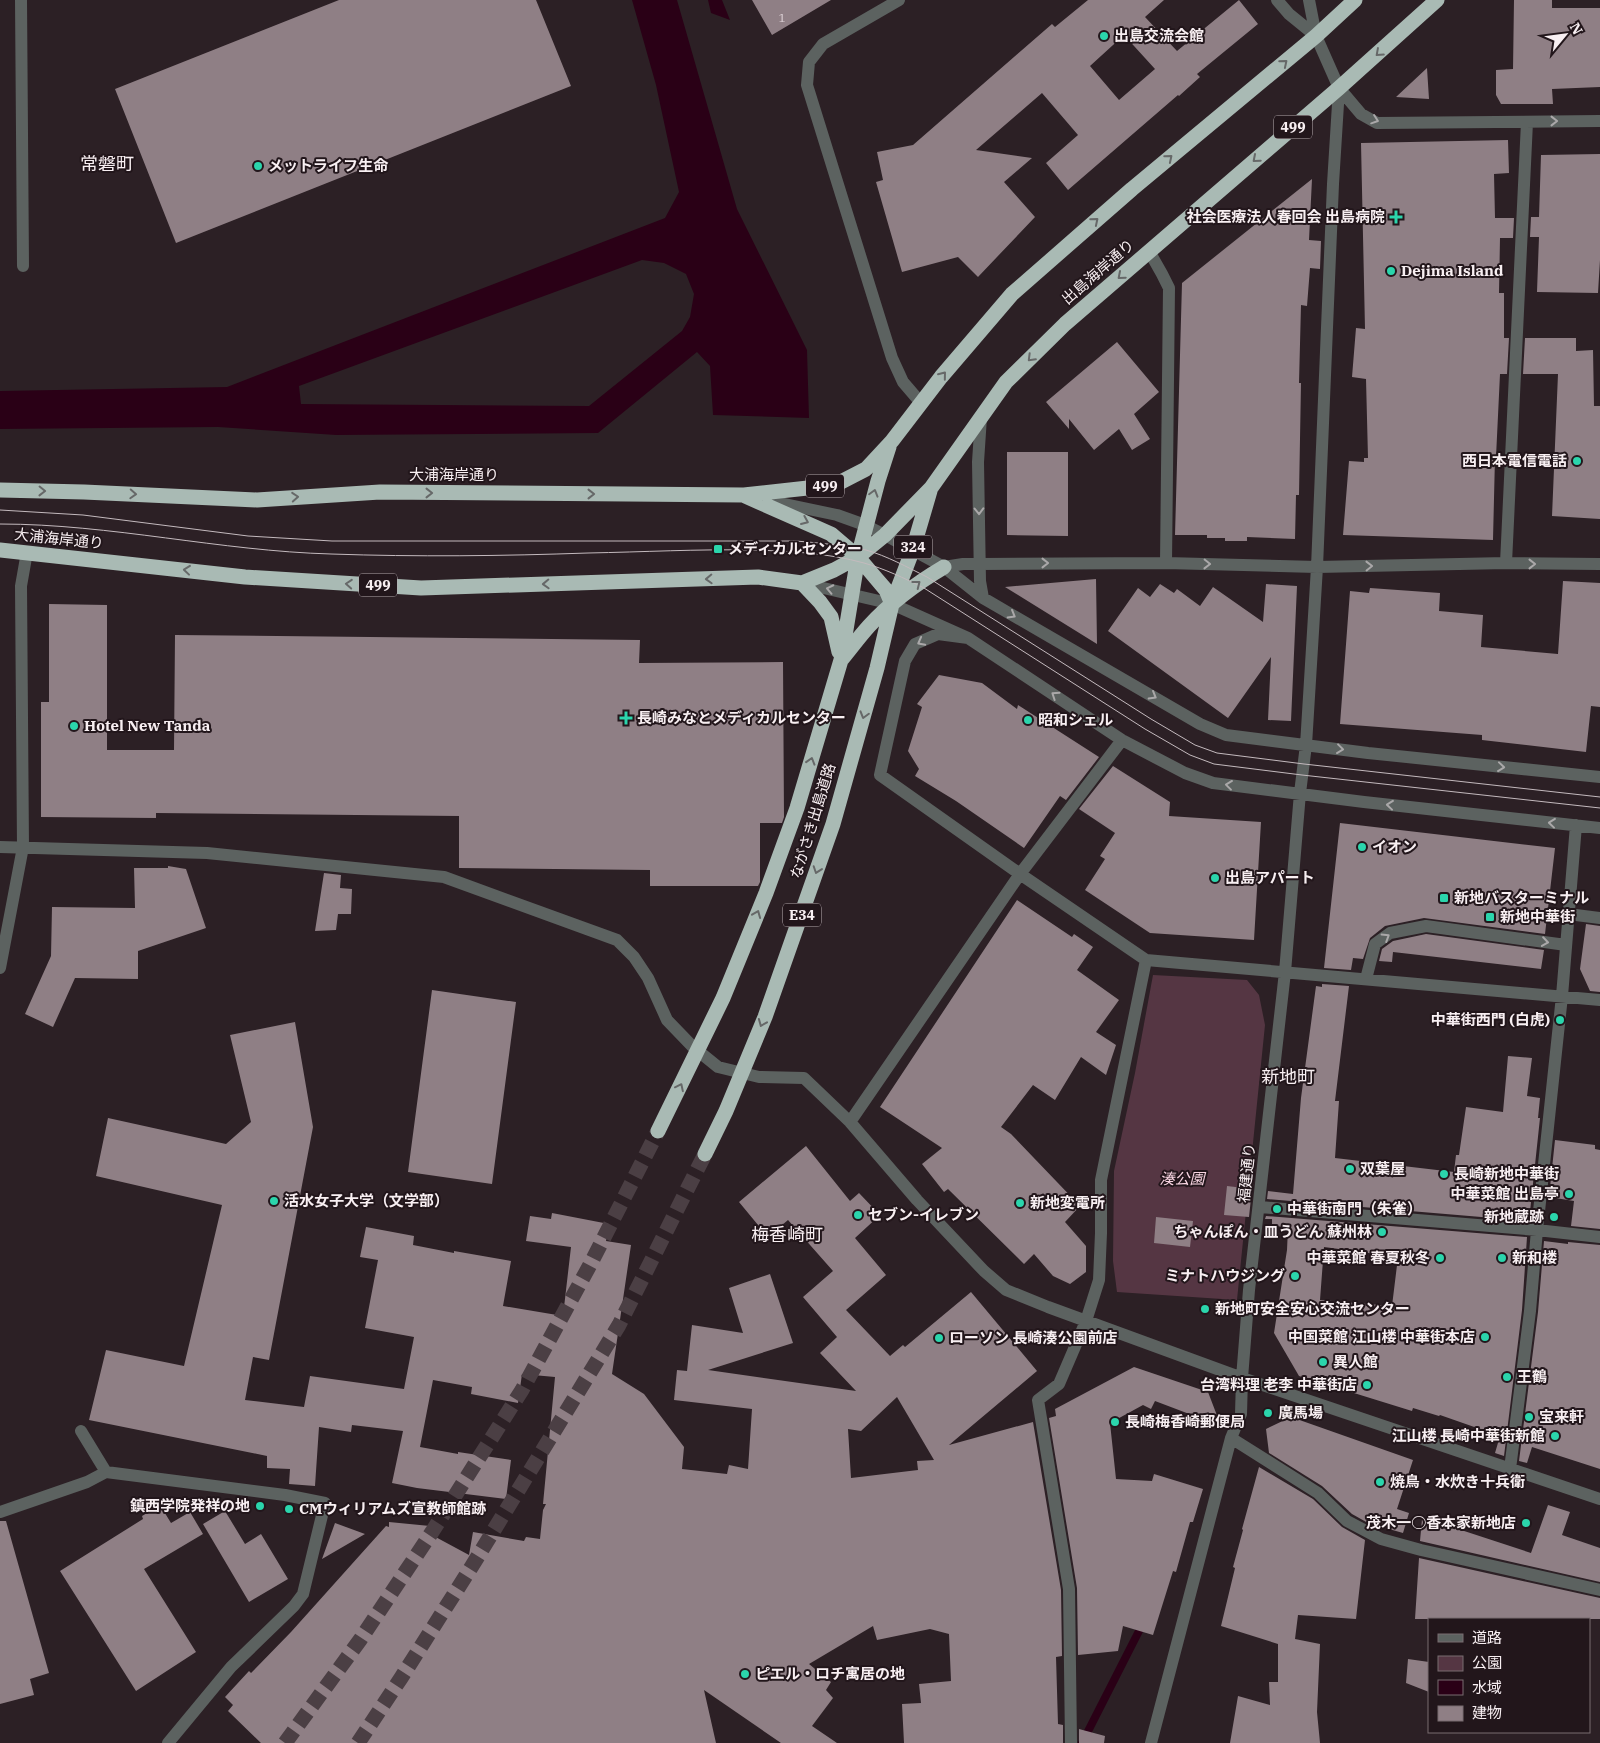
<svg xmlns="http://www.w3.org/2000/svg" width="1600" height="1743" font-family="'IBM Plex Serif','Noto Sans JP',serif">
<rect width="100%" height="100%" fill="#2c2025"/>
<path fill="#553643" d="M1153,975L1247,980L1259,995L1265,1025L1237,1300L1117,1292L1113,1261L1114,1171L1135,1073Z"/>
<path fill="#2a0016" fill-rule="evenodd" d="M632,0H677L737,209L807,350L809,418L713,415L710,366L697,352L598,433L336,435L218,427L0,429V391L227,387L665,218L679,192L656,85ZM642,260L664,263L686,274L694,294L690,317L682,331L589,406L301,404L299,386Z
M708,0H722L730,20L711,13Z"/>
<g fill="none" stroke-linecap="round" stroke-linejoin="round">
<path stroke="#2a0016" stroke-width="8" d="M1082,1743L1139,1631"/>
</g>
<path fill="#8f7f85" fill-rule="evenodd" d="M339,0H536L571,86L176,243L115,89Z
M752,0H831L772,35Z
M1088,0H1164L1145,17L1177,51L1239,0L1258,24L1197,74L1200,77L1179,96L1178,95L1068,190L1046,163L1078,135L1042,93L976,150L1032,158L1004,182L1035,217L978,277L958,257L902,272L876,182L883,180L877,152L913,145L1052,24L1055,27ZM1124,35L1155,69L1119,100L1090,66Z
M1514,0H1552V8H1600V87L1552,89L1553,104H1501L1496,95V70L1513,69Z
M1427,68L1429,99L1396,97Z
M1508,140L1509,173L1494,174L1495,218H1514L1513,238H1500L1499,293H1504V338H1509L1507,374H1500L1496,457H1495L1493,540L1343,535L1349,461L1364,462V458H1368L1366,379L1352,377L1356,328L1365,329L1361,143Z
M1600,154V260L1598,293L1537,292L1539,237H1530L1531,217H1539L1541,155Z
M1312,179L1309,240L1321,241L1320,269L1310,268L1307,306L1301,305L1299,383H1301L1299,495H1296L1295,539L1247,537V541H1225V538H1207V535H1175L1182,283Z
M1525,338H1576V351L1593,350L1594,406H1600V519L1552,516L1558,374H1523Z
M1117,342L1159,392L1134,414L1150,439L1132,450L1119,429L1094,450L1069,419V429L1046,402Z
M1007,452H1068V536L1007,535Z
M1096,579L1097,644L1005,587Z
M1563,581L1600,583V707L1591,706L1586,752L1482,740V735L1340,724L1350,591L1369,593L1370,588L1440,593L1439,611L1483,615L1481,647L1558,654Z
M1160,584L1174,593L1177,589L1200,606L1213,587L1263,622L1266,584L1297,586L1291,721L1268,720L1271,657L1228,718L1108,631L1138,588L1150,597Z
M49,604L107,605V750H174L175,635L640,640L639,663L783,662L784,817L782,823H760V882L758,886H650V870L459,868V816L156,813V818L41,817V702H49Z
M939,675L982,683L1017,709L1018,705L1099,757L1066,800L1060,796L1024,848L956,801L915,776L919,769L908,751L922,707L917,704Z
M1113,766L1170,802L1169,816L1261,822L1254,940L1150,933L1085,890L1105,859L1100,856L1115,833L1079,809Z
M1340,823L1555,848L1545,934L1424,918L1385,926L1370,938L1363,959L1353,958L1351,970L1324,968Z
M168,866L186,869L206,928L138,951V979L75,978L53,1027L25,1014L51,956L52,907L135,908L134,868H168Z
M324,873L341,875L340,888L352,889L351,914H338L336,930L315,931Z
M1017,900L1072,937L1074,934L1093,947L1077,970L1119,1000L1096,1032L1116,1045L1106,1075L1081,1057L1055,1100L1033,1085L1001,1127L1011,1134L1080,1206L1065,1222L1086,1246V1272L1070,1284L1053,1276L1034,1254L1024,1264L948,1189L944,1192L922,1164L942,1148L880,1107Z
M1586,924L1600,926V992L1590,991L1580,969Z
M1426,934L1544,950L1541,969L1393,952L1392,962L1379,961L1382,949L1393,941Z
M1322,984L1349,986L1335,1101H1339L1335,1158L1454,1172L1456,1155H1459L1466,1107L1503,1112L1508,1056L1532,1058L1527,1096L1540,1098L1538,1118H1540L1529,1221L1267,1199L1268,1191L1293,1194L1301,1098L1316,986L1322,987Z
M432,990L516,1002L492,1184L408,1172Z
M295,1022L313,1127L269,1360L253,1357L245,1400L304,1407L310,1376L404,1389L414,1337L365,1328L378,1260L360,1257L366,1227L414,1236L413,1245L454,1253V1251L511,1261L503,1306L563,1316L571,1247L526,1241L530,1216L551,1219L552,1213L609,1224L606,1241L631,1245L612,1374L644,1394L684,1447L682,1469L727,1474L729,1465L748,1469L752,1409L674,1400L677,1370L687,1371L692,1325L743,1333L729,1288L770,1274L793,1343L708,1370L856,1391L820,1353L837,1337L803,1297L833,1271L788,1220L768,1237L739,1202L806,1146L850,1201L859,1193L880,1215L855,1238L886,1275L846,1310L890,1356L903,1345L905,1347L971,1292L1037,1371L949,1445L1033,1422L1061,1590L1062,1656L1056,1657L1058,1724L1063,1725V1743H904L902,1704L921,1703L919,1684L951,1681L949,1634L930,1629L877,1640L873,1626L809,1664L831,1682L826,1690L833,1698L812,1726L837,1743H781L704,1690L716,1743H261L228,1711L233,1705L225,1697L249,1671L251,1673L291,1632L386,1526L389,1527V1522L430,1526V1534L469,1555L473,1532L524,1541L526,1537L540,1539L543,1510L546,1504H543L555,1377L522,1374L518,1403L471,1394L472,1387L433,1380L420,1447L458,1454V1452L511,1460L506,1499L417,1488L392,1483L403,1431L352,1425L351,1432L319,1427L315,1486L289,1484L290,1469L267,1468V1456L89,1420L106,1350L184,1366L222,1205L96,1176L108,1118L226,1144L251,1122L230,1035ZM897,1397L934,1460L917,1461L918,1470L851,1478L848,1429L861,1431Z
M1555,1140L1595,1145V1149L1600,1150V1229L1571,1226L1574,1201L1549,1197Z
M1227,1186L1252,1189L1249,1217L1224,1215Z
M1266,1216L1527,1237L1522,1310L1504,1456L1495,1453L1500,1436L1440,1415L1439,1416L1413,1408L1412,1411L1299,1376L1274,1333L1287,1250L1288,1228L1272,1225V1219H1265ZM1324,1247L1398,1257L1392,1306L1320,1300Z
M1156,1217L1193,1221L1190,1247L1154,1243Z
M1544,1241L1568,1244V1242L1600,1245V1469L1532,1447L1527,1463L1519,1461L1538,1312Z
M1134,1367L1208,1392L1221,1426L1155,1401L1151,1409L1143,1405L1110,1423L1116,1479L1152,1481L1154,1474L1203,1489L1193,1522H1190L1176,1572L1173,1571L1153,1635L1123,1626L1118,1651L1078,1655L1077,1588L1049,1418L1056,1416L1055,1409Z
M1291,1417L1413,1460L1397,1509L1409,1513L1403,1533L1368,1523L1352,1514L1322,1486L1269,1453L1266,1429Z
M1259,1467L1313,1499L1342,1527L1365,1540L1356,1619L1298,1615L1295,1639L1320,1644L1317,1712L1320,1743H1230L1238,1696L1270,1705L1269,1682H1278V1644L1221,1626L1235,1568L1233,1567L1243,1530L1242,1529Z
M160,1505L171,1523L190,1512L203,1534L144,1569L196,1652L136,1691L60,1571L143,1519L142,1516Z
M1548,1505L1570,1512L1562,1535L1600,1548V1582L1420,1541L1422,1519L1455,1529V1528L1531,1553Z
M225,1511L245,1544L261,1534L288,1579L249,1602L203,1524Z
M0,1521H6L49,1673L30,1679L34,1695L0,1704Z
M335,1523L365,1534L322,1559Z
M1419,1558L1600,1598V1619H1415Z
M1408,1659L1429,1662V1692L1406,1683Z
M1079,1729L1105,1736L1104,1743H1079Z"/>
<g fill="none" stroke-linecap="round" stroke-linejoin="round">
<path stroke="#4b3f44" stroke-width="15" stroke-dasharray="15 8" stroke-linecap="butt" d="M285,1743L360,1640L432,1532L522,1390L591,1263L658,1131
M358,1743L401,1678L472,1566L619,1325L705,1154"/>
<path stroke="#5c6260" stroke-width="12" d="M21,0L23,266
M899,0L823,44L809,62L807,85L892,358L903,382L921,403
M1277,0L1289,14L1316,36
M1309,0L1316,36L1339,88L1361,114L1377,123L1600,121
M1149,251L1162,274L1169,288L1166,563
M981,417L978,462L980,581L983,598
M761,499L837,515L865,525L885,535L944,567L983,598L1200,724L1226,735L1368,753L1600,777
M1506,563L1527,122
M944,567L963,564H980L1166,563L1317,567L1506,563L1600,564
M802,583L892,604L968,638L1122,740L1185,773L1213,783L1364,802L1600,828
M968,638L938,634L915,644L905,661L880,775L1020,874L1146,960L1600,1000
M0,847L207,853L444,877L617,940L634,957L648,978L667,1020L692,1046L718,1067L759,1077L804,1078L850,1122L917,1200L984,1271L1006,1290L1048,1307L1242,1378L1600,1499
M1568,914L1600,918
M0,968L23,847L21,586L27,552
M1366,979L1375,944L1390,933L1426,926L1566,945
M850,1122L1020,874L1122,740
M1260,1207L1537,1230L1600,1237
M81,1431L106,1472
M1231,1438L1318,1493L1347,1521L1381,1539L1421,1550L1600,1590
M1510,1469L1530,1311L1537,1230L1562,996L1576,825
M0,1512L87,1482L106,1472L285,1495L325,1503L303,1594L294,1606L231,1667L168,1743
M1071,1743L1069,1589L1038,1400L1059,1384L1086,1321L1099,1280L1101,1233V1180L1146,960
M1151,1743L1231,1438L1241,1414L1242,1378L1249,1290L1285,972L1300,793L1306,745L1317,567L1333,184L1339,88"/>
<path stroke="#a9bab4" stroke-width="15" d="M0,490L84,492L257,500L380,492L744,495L835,485L866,469L892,441L941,377L1012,294L1132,189L1316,36L1355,0
M745,496L831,534L858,557L874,576L886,590L892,604
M0,550L245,577L421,588L758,577L802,583L834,570L858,557L885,535L931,488L1006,382L1065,324L1339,88L1437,0
M802,583L820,602L831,617L839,652
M842,659C851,648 860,636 869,626C891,602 917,583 944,567
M658,1131L723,998L766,893L797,808L841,660L858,557L878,481L889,447
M705,1154L726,1111L765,1017L833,824L877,668L892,604L913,549L930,491"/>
<path stroke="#c4babe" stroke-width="1" d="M0,510L83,515L248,536L332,541H796C819,543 843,545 866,550C887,556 907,567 927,577L1151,719L1195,745L1217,753L1304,764L1600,797
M0,524C111,524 220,551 331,554C417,557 503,556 588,553C643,552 698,549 752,550C789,551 828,553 864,563C885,569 904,578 924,588L1145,729L1190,755L1214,764L1302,775L1600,808"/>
</g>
<defs><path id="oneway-chevron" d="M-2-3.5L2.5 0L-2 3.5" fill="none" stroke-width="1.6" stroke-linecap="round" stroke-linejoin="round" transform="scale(1.25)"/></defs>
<g stroke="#666868">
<use href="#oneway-chevron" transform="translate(1379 53) rotate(138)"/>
<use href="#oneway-chevron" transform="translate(1284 63) rotate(-40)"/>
<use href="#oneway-chevron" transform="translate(1169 158) rotate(-40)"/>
<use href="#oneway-chevron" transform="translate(1256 159) rotate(139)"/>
<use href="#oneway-chevron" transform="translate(1095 221) rotate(-40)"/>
<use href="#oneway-chevron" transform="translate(1121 276) rotate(139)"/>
<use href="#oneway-chevron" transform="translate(1031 358) rotate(135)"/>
<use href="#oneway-chevron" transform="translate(943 375) rotate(-51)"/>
<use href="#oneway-chevron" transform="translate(42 491) rotate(1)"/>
<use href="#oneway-chevron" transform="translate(429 493)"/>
<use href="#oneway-chevron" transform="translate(874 493) rotate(-74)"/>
<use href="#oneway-chevron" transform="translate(133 494) rotate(3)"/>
<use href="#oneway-chevron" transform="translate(591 494)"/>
<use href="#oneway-chevron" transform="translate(295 497) rotate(-4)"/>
<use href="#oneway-chevron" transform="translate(805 521) rotate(23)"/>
<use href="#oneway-chevron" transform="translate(187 570) rotate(-174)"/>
<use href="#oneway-chevron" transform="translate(709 579) rotate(178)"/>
<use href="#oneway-chevron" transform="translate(349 584) rotate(-176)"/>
<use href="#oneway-chevron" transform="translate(546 584) rotate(178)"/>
<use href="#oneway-chevron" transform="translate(917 584) rotate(-38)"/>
<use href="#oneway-chevron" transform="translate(864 715) rotate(106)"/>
<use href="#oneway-chevron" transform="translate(811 761) rotate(-73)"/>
<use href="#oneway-chevron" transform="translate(817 870) rotate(109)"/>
<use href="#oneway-chevron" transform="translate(757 914) rotate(-68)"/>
<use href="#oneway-chevron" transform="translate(762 1023) rotate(112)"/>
<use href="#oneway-chevron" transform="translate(680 1087) rotate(-64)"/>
</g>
<g stroke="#aaa8a9">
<use href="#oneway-chevron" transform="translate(1375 120) rotate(19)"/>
<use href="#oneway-chevron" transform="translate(1554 121)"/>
<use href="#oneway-chevron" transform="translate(979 511) rotate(89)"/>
<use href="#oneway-chevron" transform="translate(1045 563)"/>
<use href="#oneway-chevron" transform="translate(1207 564) rotate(1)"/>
<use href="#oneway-chevron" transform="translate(1532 564)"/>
<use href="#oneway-chevron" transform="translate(1369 566) rotate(-1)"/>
<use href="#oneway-chevron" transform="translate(830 589) rotate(-168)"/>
<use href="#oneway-chevron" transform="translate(1012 615) rotate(30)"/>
<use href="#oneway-chevron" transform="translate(921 642) rotate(152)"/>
<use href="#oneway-chevron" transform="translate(1055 695) rotate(-146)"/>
<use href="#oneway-chevron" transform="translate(1153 696) rotate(30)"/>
<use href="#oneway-chevron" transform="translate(1340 749) rotate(7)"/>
<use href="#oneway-chevron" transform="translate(1501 767) rotate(6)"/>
<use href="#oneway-chevron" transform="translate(1229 785) rotate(-173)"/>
<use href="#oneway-chevron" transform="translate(1390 805) rotate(-174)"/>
<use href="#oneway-chevron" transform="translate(1552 823) rotate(-174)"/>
<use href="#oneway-chevron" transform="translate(1386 937) rotate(-32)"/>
<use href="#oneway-chevron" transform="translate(1545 942) rotate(8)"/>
</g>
<g fill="#2bd5ac" stroke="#22161b" stroke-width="2">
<circle cx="1104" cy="36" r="5"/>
<circle cx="258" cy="166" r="5"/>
<path d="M1393.5 209.5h5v5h5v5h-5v5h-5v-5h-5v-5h5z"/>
<circle cx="1391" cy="271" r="5"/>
<circle cx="1577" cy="461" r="5"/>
<rect x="713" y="544" width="10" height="10" rx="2.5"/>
<path d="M623.5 710.5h5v5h5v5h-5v5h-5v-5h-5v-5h5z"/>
<circle cx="1028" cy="720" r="5"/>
<circle cx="74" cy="726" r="5"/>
<circle cx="1362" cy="847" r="5"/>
<circle cx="1215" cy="878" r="5"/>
<rect x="1439" y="893" width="10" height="10" rx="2.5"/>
<rect x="1485" y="912" width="10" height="10" rx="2.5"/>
<circle cx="1560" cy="1020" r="5"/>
<circle cx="1350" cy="1169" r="5"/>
<circle cx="1444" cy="1174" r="5"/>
<circle cx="1569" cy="1194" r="5"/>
<circle cx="274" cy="1201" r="5"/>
<circle cx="1020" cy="1203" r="5"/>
<circle cx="1277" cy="1209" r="5"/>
<circle cx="858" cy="1215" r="5"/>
<circle cx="1554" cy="1217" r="5"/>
<circle cx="1382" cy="1232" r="5"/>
<circle cx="1440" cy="1258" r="5"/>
<circle cx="1502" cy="1258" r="5"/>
<circle cx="1295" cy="1276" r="5"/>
<circle cx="1205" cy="1309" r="5"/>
<circle cx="1485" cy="1337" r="5"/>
<circle cx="939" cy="1338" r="5"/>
<circle cx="1323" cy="1362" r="5"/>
<circle cx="1507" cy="1377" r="5"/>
<circle cx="1367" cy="1385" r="5"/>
<circle cx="1268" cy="1413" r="5"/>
<circle cx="1529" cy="1417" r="5"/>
<circle cx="1115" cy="1422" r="5"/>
<circle cx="1555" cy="1436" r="5"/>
<circle cx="1380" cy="1482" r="5"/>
<circle cx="260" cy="1506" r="5"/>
<circle cx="289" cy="1509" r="5"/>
<circle cx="1526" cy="1523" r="5"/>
<circle cx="745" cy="1674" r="5"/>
</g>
<g text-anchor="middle" stroke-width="4" stroke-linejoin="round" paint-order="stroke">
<g font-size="12" fill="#ded3d7">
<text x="782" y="22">1</text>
</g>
<g fill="#22161b" stroke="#b8aeb2" stroke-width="1">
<rect x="1274" y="115.5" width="38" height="23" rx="4"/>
<rect x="806" y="474.5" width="38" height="23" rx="4"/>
<rect x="894" y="535.5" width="38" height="23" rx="4"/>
<rect x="359" y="573.5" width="38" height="23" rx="4"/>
<rect x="783" y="903.5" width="38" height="23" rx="4"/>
</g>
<g font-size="14" font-weight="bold" fill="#f8eff2">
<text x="1293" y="132">499</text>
<text x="825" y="491">499</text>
<text x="913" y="552">324</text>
<text x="378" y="590">499</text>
<text x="802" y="920">E34</text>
</g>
<g font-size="15" font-weight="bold" fill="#f8eff2" stroke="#22161b" text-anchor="start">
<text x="1114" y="41">出島交流会館</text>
<text x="268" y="171">メットライフ生命</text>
<text x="1385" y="222" text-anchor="end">社会医療法人春回会 出島病院</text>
<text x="1401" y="276">Dejima Island</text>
<text x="1567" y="466" text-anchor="end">西日本電信電話</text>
<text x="728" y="554">メディカルセンター</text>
<text x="637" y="723">長崎みなとメディカルセンター</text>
<text x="1038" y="725">昭和シェル</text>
<text x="84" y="731">Hotel New Tanda</text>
<text x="1372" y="852">イオン</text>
<text x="1225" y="883">出島アパート</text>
<text x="1454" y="903">新地バスターミナル</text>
<text x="1500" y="922">新地中華街</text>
<text x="1550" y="1025" text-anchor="end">中華街西門 (白虎)</text>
<text x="1360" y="1174">双葉屋</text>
<text x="1454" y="1179">長崎新地中華街</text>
<text x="1559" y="1199" text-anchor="end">中華菜館 出島亭</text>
<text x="284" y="1206">活水女子大学（文学部）</text>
<text x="1030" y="1208">新地変電所</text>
<text x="1287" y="1214">中華街南門（朱雀）</text>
<text x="868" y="1220">セブン-イレブン</text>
<text x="1544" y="1222" text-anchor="end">新地蔵跡</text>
<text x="1372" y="1237" text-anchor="end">ちゃんぽん・皿うどん 蘇州林</text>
<text x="1430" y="1263" text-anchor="end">中華菜館 春夏秋冬</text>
<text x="1512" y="1263">新和楼</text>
<text x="1285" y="1281" text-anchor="end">ミナトハウジング</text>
<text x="1215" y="1314">新地町安全安心交流センター</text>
<text x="1475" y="1342" text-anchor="end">中国菜館 江山楼 中華街本店</text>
<text x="949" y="1343">ローソン 長崎湊公園前店</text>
<text x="1333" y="1367">異人館</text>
<text x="1517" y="1382">王鶴</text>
<text x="1357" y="1390" text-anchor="end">台湾料理 老李 中華街店</text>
<text x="1278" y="1418">廣馬場</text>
<text x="1539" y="1422">宝来軒</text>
<text x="1125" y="1427">長崎梅香崎郵便局</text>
<text x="1545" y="1441" text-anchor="end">江山楼 長崎中華街新館</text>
<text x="1390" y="1487">焼鳥・水炊き十兵衛</text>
<text x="250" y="1511" text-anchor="end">鎮西学院発祥の地</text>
<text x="299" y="1514">CMウィリアムズ宣教師館跡</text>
<text x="1516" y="1528" text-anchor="end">茂木一○香本家新地店</text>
<text x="755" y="1679">ピエル・ロチ寓居の地</text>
</g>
<g font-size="15" fill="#f8eff2" stroke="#22161b">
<text transform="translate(1098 272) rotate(-41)" y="5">出島海岸通り</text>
<text x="454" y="480">大浦海岸通り</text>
<text transform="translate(59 539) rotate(6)" y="5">大浦海岸通り</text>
<text transform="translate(813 821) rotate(-73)" y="5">ながさき出島道路</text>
<text transform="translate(1247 1173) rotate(-84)" y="5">福建通り</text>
</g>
<g font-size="15" font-style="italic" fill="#f7d4e1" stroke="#22161b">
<text x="1182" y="1184">湊公園</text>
</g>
<g font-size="18" fill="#f8eff2" stroke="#22161b">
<text x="107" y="170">常磐町</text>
<text x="1288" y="1083">新地町</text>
<text x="787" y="1241">梅香崎町</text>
</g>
</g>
<rect x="1428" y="1618" width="162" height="115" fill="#22161b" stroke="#786d71"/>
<rect x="1438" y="1634" width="25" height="8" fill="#5c6260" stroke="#786d71"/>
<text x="1472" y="1643" font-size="15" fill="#f8eff2">道路</text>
<rect x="1438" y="1656" width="25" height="15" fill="#553643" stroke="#786d71"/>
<text x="1472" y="1668" font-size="15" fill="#f8eff2">公園</text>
<rect x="1438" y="1680" width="25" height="15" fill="#2a0016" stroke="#786d71"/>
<text x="1472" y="1693" font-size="15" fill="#f8eff2">水域</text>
<rect x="1438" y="1706" width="25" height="15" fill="#8f7f85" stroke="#786d71"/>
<text x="1472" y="1718" font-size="15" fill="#f8eff2">建物</text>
<g transform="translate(1565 35) rotate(61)" stroke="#22161b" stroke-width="4" paint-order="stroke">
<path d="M0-4L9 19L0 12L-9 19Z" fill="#f8eff2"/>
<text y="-8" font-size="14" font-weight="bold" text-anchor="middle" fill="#f8eff2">N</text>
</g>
</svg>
